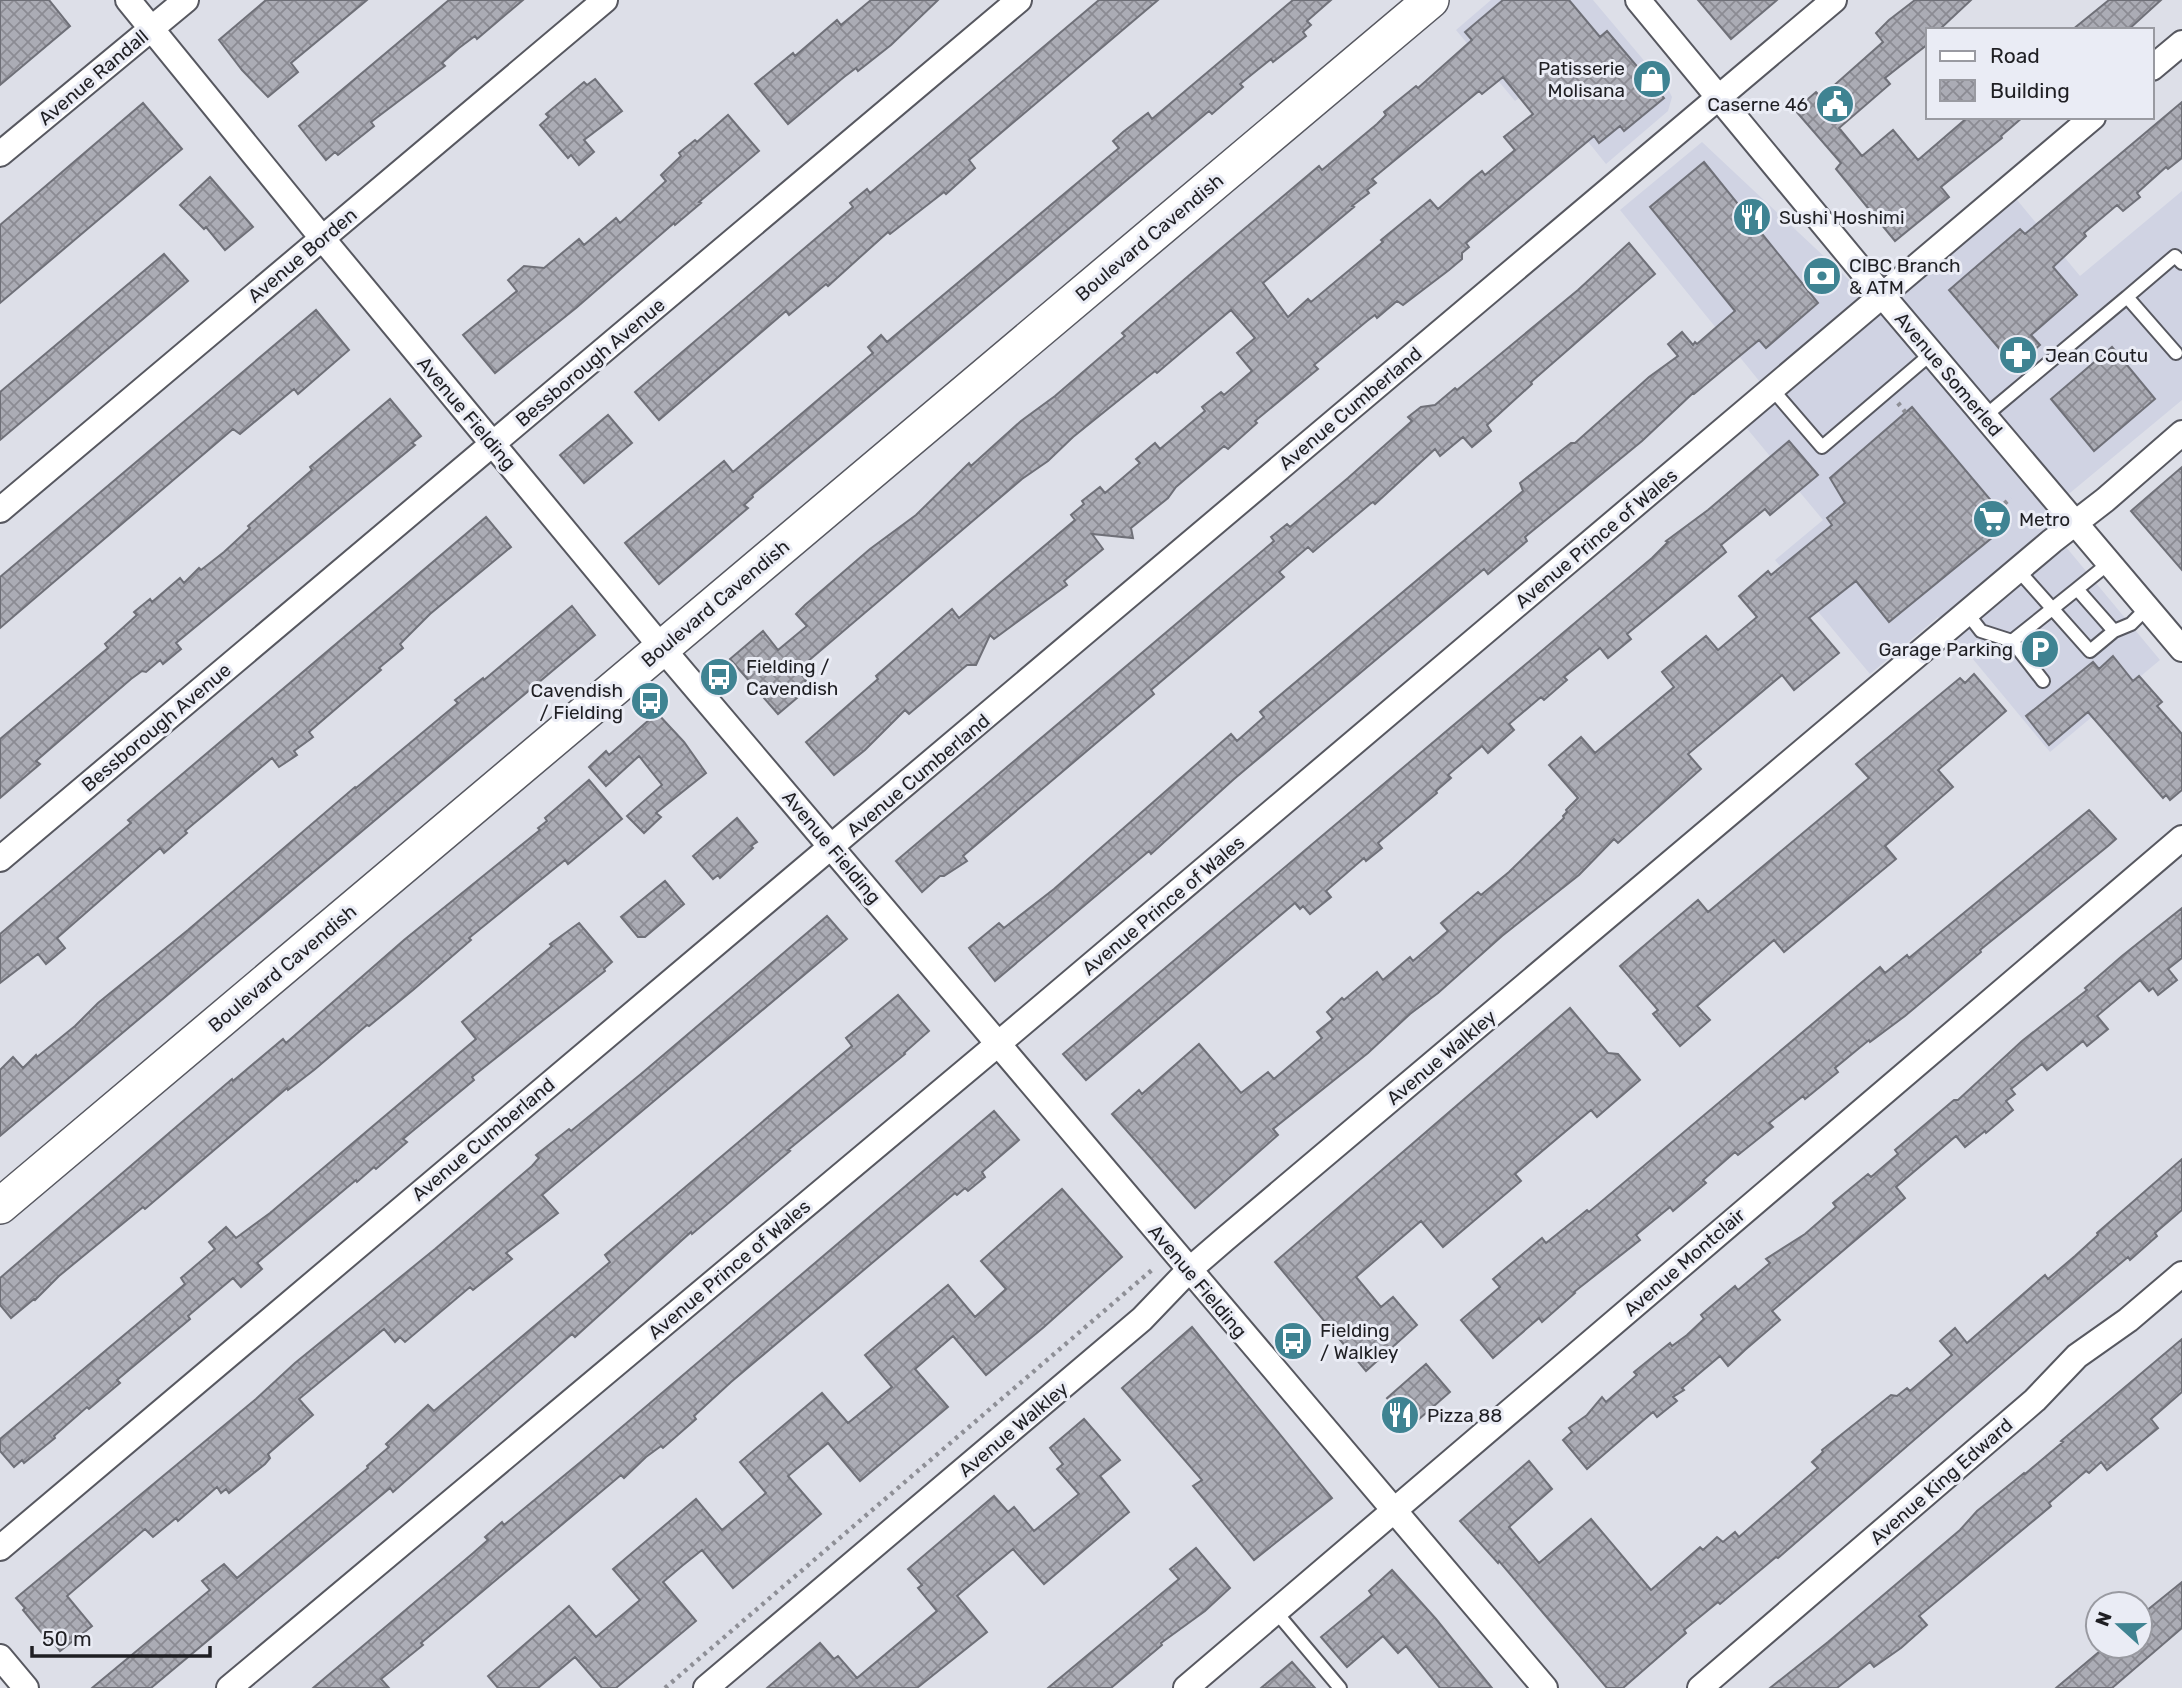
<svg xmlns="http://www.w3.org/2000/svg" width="2182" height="1688" font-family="Rubik,sans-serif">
<defs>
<pattern id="building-cross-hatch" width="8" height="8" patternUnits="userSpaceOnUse" patternTransform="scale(1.75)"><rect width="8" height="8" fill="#abacb5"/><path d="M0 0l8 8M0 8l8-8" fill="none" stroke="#8b8b93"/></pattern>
</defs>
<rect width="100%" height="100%" fill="#dddfe8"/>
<path fill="#d0d3e3" d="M1491,0H1593L1668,89L1672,97L1668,111L1606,164L1540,82L1515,101L1456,30Z
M1702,142L1878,307L2013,195L2080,276L2182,191V400L2041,517L2160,660L2050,752L1938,617L1870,674L1775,560L1823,520L1739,419L1769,393L1620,210Z"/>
<path fill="url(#building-cross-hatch)" stroke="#6f7078" stroke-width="2" fill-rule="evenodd" d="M0,0H49L70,26L0,85Z
M266,0H367L291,63L298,72L268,97L242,70L219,40Z
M449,0H523L477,39L475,36L459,48L442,63L445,66L371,122L374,126L338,155L335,152L326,160L299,126Z
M871,0H938L891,45L858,71L856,68L844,77L788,124L755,84L793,53L795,56L837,20L841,25Z
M1099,0H1158L969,160L975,168L946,194L944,192L890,234L888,232L828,286L826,284L789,315L786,311L659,420L635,392L853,207L850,203L867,189L870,193Z
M1293,0H1331L1307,21L1311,25L1303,32L1306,36L1273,62L1271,59L1240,84L1243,87L1212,114L1209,111L752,495L753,497L744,505L748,508L659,584L625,543L724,461L733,472L873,353L868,347L881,335L887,342L1119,148L1113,141L1123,132L1148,113L1152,119Z
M1503,0H1569L1600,37L1607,31L1664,98L1624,131L1620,126L1599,143L1594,136L1466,243L1469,247L1462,253V259L1449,270L1403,305L1397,301L1377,318L1375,315L1367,321L1314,365L1318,369L1255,421L1257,423L1228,449L1224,446L1176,487L1168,498L1131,528L1133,538L1092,534L1103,549L1064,581L1067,585L994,639L990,635L976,665H967L909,714L905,710L865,750L834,775L806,742L878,679L876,676L952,609L959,618L1075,520L1071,515L1084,504L1082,501L1100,487L1105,493L1140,463L1136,459L1155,443L1160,449L1205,411L1202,407L1221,392L1224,395L1252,371L1237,353L1255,338L1231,310L1157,373L1155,371L1073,437L1048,461L1022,479L800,668L809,678L805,681L810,687L778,714L730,659L763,631L778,650L807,626L796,614L805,605L870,549L916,515L969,463L971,466L1021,421L1055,396L1125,336L1122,333L1193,272L1319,166L1322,170L1377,124L1386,115L1384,112L1416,86L1418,88L1472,40L1465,32ZM1503,77L1533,114L1504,137L1515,150L1485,175L1482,171L1472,179L1438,209L1430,200L1381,240L1383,242L1311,302L1308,299L1288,317L1263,283L1354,207L1352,206L1369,193L1367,190L1376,183L1372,179L1479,91L1482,94Z
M1698,0H1777L1731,39Z
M1915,0H1971L1939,30H1928V44L1885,78L1890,84L1839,128L1862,156L1893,130L1918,160L1968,117H2023L2001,136L2002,138L1941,187L1949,197L1895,241L1836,169L1841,163L1795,110L1816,92L1821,97L1883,42L1876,33L1889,20Z
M2109,0H2161L2128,30H2072Z
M595,79L622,111L584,140L594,152L579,165L571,155L568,158L540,125L549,117L546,114L584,82L587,85Z
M2182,102V158L2168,169L2166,167L2137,193L2140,197L2123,211L2117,205L2084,233L2086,236L2053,267L2077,295L2031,335L2040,345L2015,367L1949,290L2020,229L2025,234Z
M143,103L182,149L0,303V225Z
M728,115L759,151L699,202L701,203L675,225L674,223L576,308L495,373L463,335L517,291L508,280L524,266L544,268L579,239L584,245L616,218L620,223L666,181L661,175L681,156L679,153L695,140L697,142Z
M1704,162L1818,303L1766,348L1759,340L1694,394L1693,393L1642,441L1525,537L1527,541L1488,574L1484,569L1234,779L1151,854L1149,851L995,981L969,948L999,923L1004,928L1054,889L1231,734L1237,741L1264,717L1260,712L1523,491L1520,483L1571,443H1575L1649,377L1678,356L1668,344L1682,332L1693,345L1695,342L1697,344L1735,311L1650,207Z
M210,177L253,227L225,250L206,227L204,229L180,205Z
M1629,243L1655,274L1531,382L1532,384L1487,425L1491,431L1472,447L1463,437L1440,456L1435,449L1375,504L1373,502L1370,504L1313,552L1308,547L1279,572L1284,577L1151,690L1154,694L963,856L967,861L944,876H940L922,892L896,861L1274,541L1271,537L1287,524L1290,527L1348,478L1412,421L1408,417L1421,407L1435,405L1455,388L1457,390L1578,290Z
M164,254L188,281L0,440V392Z
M316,310L349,350L298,394L294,389L240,434L233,429L0,628V577Z
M2112,347L2155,399L2094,451L2051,399Z
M390,399L421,436L412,443L415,445L176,643L181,649L163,664L160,660L146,672L142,671L131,679L36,761L40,764L0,798V739L108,648L105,644L137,615L134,612L150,599L152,602L180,578L184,583L199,568L201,570L224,552L250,528L248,526L312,470L310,467Z
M1912,407L2010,523L1889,622L1856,581L1809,618L1839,653L1794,690L1782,675L1688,754L1701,769L1618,843L1614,839L1579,875L1502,936L1438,993L1410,1014L1368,1053L1273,1129L1278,1135L1195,1208L1112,1114L1139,1090L1142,1094L1199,1044L1241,1093L1268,1072L1274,1079L1322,1038L1317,1032L1333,1019L1327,1012L1342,998L1344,1000L1377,972L1383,980L1410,957L1413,961L1448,931L1441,923L1478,892L1481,895L1509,872L1564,818L1563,816L1567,812L1566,810L1578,798L1549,765L1581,737L1595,753L1674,687L1662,672L1706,636L1718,650L1757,617L1739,596L1768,571L1771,575L1832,525L1827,518L1845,503L1830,478Z
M608,415L632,443L584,483L560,455Z
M1789,441L1818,475L1770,515L1765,509L1721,545L1726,552L1627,634L1631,639L1608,658L1600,648L1564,677L1567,680L1544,700L1541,697L1509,724L1514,730L1488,753L1482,746L1448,775L1451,778L1436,791L1437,793L1378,843L1382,848L1366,861L1364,858L1326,891L1331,897L1310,914L1303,906L1300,909L1295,903L1086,1080L1063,1054L1652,558L1668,542L1666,541L1708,510Z
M2182,467V570L2131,511Z
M486,517L511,547L430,614L400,644L403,648L379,668L381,670L309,732L313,737L294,751L297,755L279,767L272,758L185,831L187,833L164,853L160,848L57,938L65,948L46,964L38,954L0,983V934L131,823L128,820Z
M572,606L595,635L0,1136V1070L13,1057L23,1068L36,1055L37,1057L75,1026L98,1003L188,930L355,787L356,788L458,703L455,700L483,678L484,680Z
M2113,656L2133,681L2139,676L2162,702L2157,706L2182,734V790L2170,800L2166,795L2163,798L2088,712L2049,745L2026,716L2093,662L2099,669Z
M1974,674L2006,711L1938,770L1953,787L1885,846L1896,859L1784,952L1774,940L1697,1006L1710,1020L1680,1046L1653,1014L1658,1010L1620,966L1698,900L1708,912L1869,778L1856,764L1960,678L1965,683Z
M657,713L684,742L706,773L656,813L661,817L644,833L627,816L662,785L639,756L606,786L589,767L606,751L609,755Z
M589,780L622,819L568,864L565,860L469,938L471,940L413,990L369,1026L367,1025L314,1070L288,1090L287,1088L145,1209L143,1207L59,1276L35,1300L34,1299L11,1318L0,1305V1278L232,1079L233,1081L283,1039L286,1043L404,940L540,830L538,828L547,821L545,818Z
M2089,810L2116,839L2108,846L1980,950L1981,952L1905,1016L1870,1042L1869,1040L1835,1068L1838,1072L1805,1099L1803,1096L1769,1123L1773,1127L1738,1155L1735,1152L1703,1180L1706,1183L1673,1211L1670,1207L1636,1235L1640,1240L1574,1292L1575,1293L1542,1322L1539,1318L1493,1358L1461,1320L1500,1287L1493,1279L1542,1238L1546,1243L1587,1210L1589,1212L1880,967L1885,973L1907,955L1909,958Z
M737,818L757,842L751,846L753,848L720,878L718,875L713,879L693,856Z
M665,881L684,904L645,937H638L621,917Z
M2182,908V958L2168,969L2177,980L2158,995L2153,988L2149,991L2140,980L2097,1016L2108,1029L2087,1046L2083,1041L2047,1070L2042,1064L2011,1089L2015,1094L2006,1101L2013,1110L1986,1133L1985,1131L1965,1147L1956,1136L1896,1187L1905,1198L1772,1311L1780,1320L1745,1350L1728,1366L1720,1356L1682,1388L1684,1390L1673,1397L1677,1401L1657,1417L1653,1412L1587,1469L1563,1440L1572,1432L1569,1428L1587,1415L1602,1397L1606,1402L1637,1375L1634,1372L1670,1343L1672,1346L1687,1335L1704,1319L1701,1315L1735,1286L1738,1290L1770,1263L1766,1259L1805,1234L1836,1207L1833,1203L1868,1174L1871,1177L1898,1154L1895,1150L1954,1100H1958L2022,1041L2087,990L2085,988L2122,956Z
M827,916L847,939L542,1195L558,1213L506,1253L512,1259L473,1290L470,1287L405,1342L400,1337L395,1342L384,1329L299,1399L313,1415L268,1454L270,1458L265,1464L229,1493L226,1489L221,1493L217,1487L178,1521L176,1518L153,1537L145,1529L67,1596L92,1626L60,1651L53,1642L51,1644L23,1610L25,1608L16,1598L256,1399L295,1363L435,1249L532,1166L539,1158L536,1155L569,1129L571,1131L641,1074Z
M579,923L612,962L604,969L605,971L472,1077L474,1080L403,1139L407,1142L376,1169L374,1167L357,1182L356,1180L257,1263L262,1269L241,1287L233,1278L188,1316L190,1319L117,1380L120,1383L89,1409L87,1407L54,1436L55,1438L24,1463L22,1460L14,1467L0,1451V1439L185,1284L181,1278L215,1249L209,1242L226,1227L236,1238L270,1213L476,1039L462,1022L552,946L550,944Z
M898,995L929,1031L904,1053L905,1054L788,1150L790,1151L692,1234L691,1232L575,1337L572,1334L393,1492L390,1488L151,1688H92L210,1590L202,1581L224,1564L237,1578L368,1468L367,1466L389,1447L386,1444L428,1405L434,1411L610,1262L605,1255L852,1046L846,1038Z
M1570,1008L1608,1053L1618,1054L1640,1080L1597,1117L1591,1110L1515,1174L1521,1181L1443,1247L1421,1221L1356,1277L1381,1307L1393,1297L1417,1325L1366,1371L1275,1262Z
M994,1111L1019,1140L982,1172L985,1177L968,1191L965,1188L957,1195L955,1193L731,1382L694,1416L696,1419L663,1448L661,1446L646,1457L624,1478L621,1475L421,1643L423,1645L381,1679L389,1688H313L472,1554L488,1540L485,1537L502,1522L504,1525L583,1460Z
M2182,1159V1210L2155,1233L2157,1236L2130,1260L2128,1257L2049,1323L1778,1558L1776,1557L1720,1604L1718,1602L1684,1630L1686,1633L1623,1688H1607L1499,1561L1498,1563L1460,1521L1529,1461L1552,1489L1509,1527L1539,1563L1591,1519L1651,1590L1700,1547L1703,1550L1717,1537L1723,1542L1735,1532L1739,1537L1818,1468L1812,1462L1823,1452L1822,1450L1891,1395L1897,1396L1907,1388L1910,1391L1952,1355L1940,1341L1955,1328L1967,1343L2045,1275L2048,1279L2075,1256L2098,1235L2097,1233Z
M1062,1189L1122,1257L1044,1327L986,1375L953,1336L915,1369L948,1407L860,1481L828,1443L788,1476L821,1514L733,1588L702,1550L682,1566L663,1582L696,1621L616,1688H602L575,1657L538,1688H498L488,1676L569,1606L596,1637L640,1600L613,1569L696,1499L722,1530L766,1493L740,1462L822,1393L848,1423L892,1387L865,1355L948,1285L975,1317L1006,1289L981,1261Z
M1192,1327L1332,1498L1254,1560L1193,1486L1202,1480L1122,1388Z
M2182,1339V1392L2151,1419L2158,1428L2107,1470L2101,1462L2089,1473L2086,1471L2049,1503L2051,1506L1919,1616L1927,1625L1901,1648L1874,1667L1870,1662L1837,1688H1770L1828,1642L1960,1530L1977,1511L2024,1473L2025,1474L2063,1442L2061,1441Z
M1426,1364L1450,1392L1411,1426L1387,1398Z
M1084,1419L1120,1460L1100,1476L1129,1512L1044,1584L1013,1549L957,1596L987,1632L917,1688H767L820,1643L834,1659L838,1656L857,1678L937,1611L918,1588L922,1585L908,1569L994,1496L1008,1512L1014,1507L1034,1531L1079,1494L1057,1469L1063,1464L1050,1448Z
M1196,1548L1230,1588L1205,1611L1161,1643L1162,1645L1111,1688H1048L1179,1579L1170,1569Z
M1392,1570L1436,1619L1492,1688H1440L1406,1646L1398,1653L1383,1636L1347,1667L1321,1637L1372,1595L1369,1591Z
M2182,1582V1628L2112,1688H2056L2106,1646H2140V1616Z
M1292,1662L1315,1688H1261Z"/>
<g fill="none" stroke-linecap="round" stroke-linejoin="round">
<defs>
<path id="service" d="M2127,297L2175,256L2182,263
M1772,389L1822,447L1932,353
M1985,416L2127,297L2176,353
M2077,589L2109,563
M1967,613L1981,631L2012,641L2077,589L2114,631L2090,651L2018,570
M2114,631L2131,624L2147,608
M2012,641L2043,681
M1276,1612L1340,1688"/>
<path id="minor" d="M128,0L322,238L662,648L1545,1688
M1638,0L1882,295L2182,649
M2152,68L2182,43
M0,154L186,0
M0,510L605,0
M0,859L1019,0
M0,1548L1834,0
M0,1657L26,1688
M229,1688L998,1044L2093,117
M706,1688L1142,1319L1189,1270L1225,1239L2052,541L2105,500L2182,433
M1186,1688L2182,838
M1700,1688L2035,1400L2077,1356L2128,1320L2182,1274"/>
<path id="secondary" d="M0,1206L1431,0"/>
</defs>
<use href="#service" stroke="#575860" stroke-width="16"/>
<use href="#minor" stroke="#575860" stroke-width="28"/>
<use href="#secondary" stroke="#575860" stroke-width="38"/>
<path stroke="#8e8f96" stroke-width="4.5" stroke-dasharray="3.5 5" stroke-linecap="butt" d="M1898,403L1906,413
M1998,509L2011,498
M665,1688L1153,1269"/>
<use href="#service" stroke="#fff" stroke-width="12"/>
<use href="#minor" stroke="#fff" stroke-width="24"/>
<use href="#secondary" stroke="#fff" stroke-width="35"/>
</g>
<defs>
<symbol id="shop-disc" viewBox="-11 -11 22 22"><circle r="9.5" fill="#3f8392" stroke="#eaecf5"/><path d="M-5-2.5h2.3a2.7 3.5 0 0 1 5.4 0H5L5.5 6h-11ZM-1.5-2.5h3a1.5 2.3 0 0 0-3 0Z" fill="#fff"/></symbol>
<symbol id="civic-disc" viewBox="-11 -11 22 22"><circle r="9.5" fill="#3f8392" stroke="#eaecf5"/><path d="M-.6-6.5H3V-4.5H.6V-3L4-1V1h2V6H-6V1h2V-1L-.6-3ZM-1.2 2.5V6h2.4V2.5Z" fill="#fff"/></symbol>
<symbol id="restaurant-disc" viewBox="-11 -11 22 22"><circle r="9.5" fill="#3f8392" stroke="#eaecf5"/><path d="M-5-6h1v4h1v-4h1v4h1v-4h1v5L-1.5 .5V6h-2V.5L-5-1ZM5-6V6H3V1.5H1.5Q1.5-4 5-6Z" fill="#fff"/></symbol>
<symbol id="bank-disc" viewBox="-11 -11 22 22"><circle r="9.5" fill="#3f8392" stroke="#eaecf5"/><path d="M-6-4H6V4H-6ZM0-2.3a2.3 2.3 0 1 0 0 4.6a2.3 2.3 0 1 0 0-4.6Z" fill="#fff"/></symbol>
<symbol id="pharmacy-disc" viewBox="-11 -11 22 22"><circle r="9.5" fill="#3f8392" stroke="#eaecf5"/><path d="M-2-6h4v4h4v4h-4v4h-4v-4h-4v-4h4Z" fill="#fff"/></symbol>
<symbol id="supermarket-disc" viewBox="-11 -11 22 22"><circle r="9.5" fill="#3f8392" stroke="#eaecf5"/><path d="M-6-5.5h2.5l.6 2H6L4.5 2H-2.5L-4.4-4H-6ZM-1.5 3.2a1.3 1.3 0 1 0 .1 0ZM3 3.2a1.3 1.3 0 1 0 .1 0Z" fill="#fff"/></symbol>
<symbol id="parking-disc" viewBox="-11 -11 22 22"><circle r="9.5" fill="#3f8392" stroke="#eaecf5"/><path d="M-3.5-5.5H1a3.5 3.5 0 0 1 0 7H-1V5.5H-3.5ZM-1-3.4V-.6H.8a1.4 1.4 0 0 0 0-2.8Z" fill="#fff"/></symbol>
<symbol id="bus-disc" viewBox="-11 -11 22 22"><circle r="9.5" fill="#3f8392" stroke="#eaecf5"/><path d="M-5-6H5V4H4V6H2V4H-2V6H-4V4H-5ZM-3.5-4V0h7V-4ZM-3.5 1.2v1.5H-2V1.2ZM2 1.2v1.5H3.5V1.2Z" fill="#fff"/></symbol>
</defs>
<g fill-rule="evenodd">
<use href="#shop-disc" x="1630" y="57" width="44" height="44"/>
<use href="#civic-disc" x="1813" y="82" width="44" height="44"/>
<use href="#restaurant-disc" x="1730" y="195" width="44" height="44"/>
<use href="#bank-disc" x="1800" y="254" width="44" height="44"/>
<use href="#pharmacy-disc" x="1996" y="333" width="44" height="44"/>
<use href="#supermarket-disc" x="1970" y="497" width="44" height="44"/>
<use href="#parking-disc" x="2018" y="627" width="44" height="44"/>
<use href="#bus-disc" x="697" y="655" width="44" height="44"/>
<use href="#bus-disc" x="628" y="679" width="44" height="44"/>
<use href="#bus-disc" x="1271" y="1319" width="44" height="44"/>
<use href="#restaurant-disc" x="1378" y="1393" width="44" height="44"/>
</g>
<g text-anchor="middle" stroke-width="6" stroke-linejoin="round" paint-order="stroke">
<g font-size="19" fill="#1f1f23" stroke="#eaecf5" text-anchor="start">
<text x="1625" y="75" text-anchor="end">Patisserie<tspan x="1625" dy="22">Molisana</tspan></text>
<text x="1808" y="111" text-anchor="end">Caserne 46</text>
<text x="1779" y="224">Sushi Hoshimi</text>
<text x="1849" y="272">CIBC Branch<tspan x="1849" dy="22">&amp; ATM</tspan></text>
<text x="2045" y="362">Jean Coutu</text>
<text x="2019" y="526">Metro</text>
<text x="2013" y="656" text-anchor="end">Garage Parking</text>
<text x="746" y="673">Fielding /<tspan x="746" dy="22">Cavendish</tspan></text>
<text x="623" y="697" text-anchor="end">Cavendish<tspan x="623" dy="22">/ Fielding</tspan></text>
<text x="1320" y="1337">Fielding<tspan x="1320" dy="22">/ Walkley</tspan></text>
<text x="1427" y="1422">Pizza 88</text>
</g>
<g font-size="19" fill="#1f1f23" stroke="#eaecf5">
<text transform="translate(93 77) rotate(-40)" y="7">Avenue Randall</text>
<text transform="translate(1149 237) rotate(-40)" y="7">Boulevard Cavendish</text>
<text transform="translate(302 255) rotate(-40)" y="7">Avenue Borden</text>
<text transform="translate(590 362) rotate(-40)" y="7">Bessborough Avenue</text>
<text transform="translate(1949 374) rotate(50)" y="7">Avenue Somerled</text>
<text transform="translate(1350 408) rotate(-40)" y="7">Avenue Cumberland</text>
<text transform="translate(467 413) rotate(50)" y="7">Avenue Fielding</text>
<text transform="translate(1596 538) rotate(-40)" y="7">Avenue Prince of Wales</text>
<text transform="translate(715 603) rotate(-40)" y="7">Boulevard Cavendish</text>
<text transform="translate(156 727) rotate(-40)" y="7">Bessborough Avenue</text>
<text transform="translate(918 775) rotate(-40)" y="7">Avenue Cumberland</text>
<text transform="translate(832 847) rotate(50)" y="7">Avenue Fielding</text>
<text transform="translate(1163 905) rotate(-40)" y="7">Avenue Prince of Wales</text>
<text transform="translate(282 968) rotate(-40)" y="7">Boulevard Cavendish</text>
<text transform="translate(1441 1057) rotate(-40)" y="7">Avenue Walkley</text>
<text transform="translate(483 1139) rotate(-40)" y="7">Avenue Cumberland</text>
<text transform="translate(1684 1262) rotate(-41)" y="7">Avenue Montclair</text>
<text transform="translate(729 1269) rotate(-40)" y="7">Avenue Prince of Wales</text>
<text transform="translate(1198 1281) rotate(50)" y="7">Avenue Fielding</text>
<text transform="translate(1013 1429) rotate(-40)" y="7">Avenue Walkley</text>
<text transform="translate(1941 1481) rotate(-41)" y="7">Avenue King Edward</text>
</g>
</g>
<rect x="1926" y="28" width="228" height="91" fill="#eaecf5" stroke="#999aa1" stroke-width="2"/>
<rect x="1940" y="51" width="35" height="10" fill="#ffffff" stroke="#999aa1" stroke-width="2"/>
<text x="1990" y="63" font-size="21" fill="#1f1f23">Road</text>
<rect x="1940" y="80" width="35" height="21" fill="url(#building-cross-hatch)" stroke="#999aa1" stroke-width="2"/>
<text x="1990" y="98" font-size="21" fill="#1f1f23">Building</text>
<g transform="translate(2119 1625) rotate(291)"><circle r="33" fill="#eaecf5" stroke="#999aa1" stroke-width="2"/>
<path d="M0-5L12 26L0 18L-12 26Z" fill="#3f8392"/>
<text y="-10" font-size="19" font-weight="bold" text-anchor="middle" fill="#1f1f23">N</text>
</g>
<path d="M32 1646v10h178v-10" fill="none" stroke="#1f1f23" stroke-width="3.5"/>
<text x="42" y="1646" font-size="21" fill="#1f1f23" stroke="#eaecf5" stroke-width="5" paint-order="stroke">50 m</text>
</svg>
